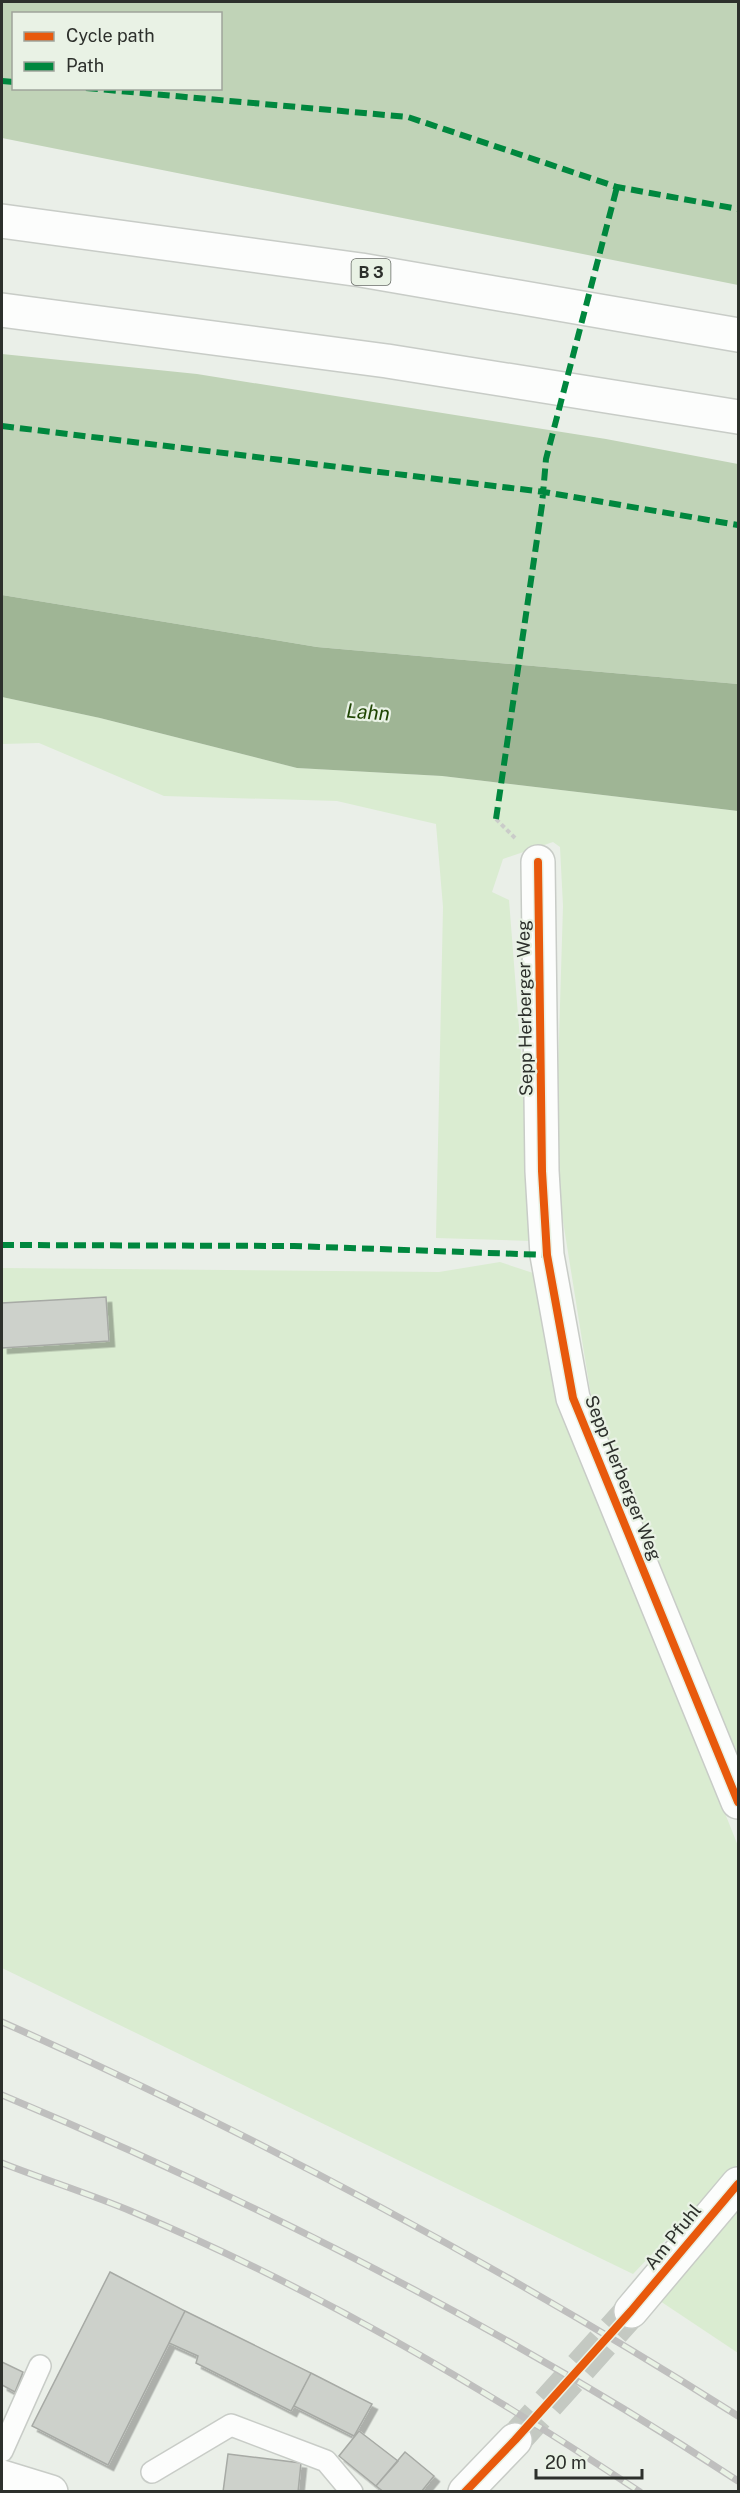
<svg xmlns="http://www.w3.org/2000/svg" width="740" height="2493" font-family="'Public Sans',sans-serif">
<defs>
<filter id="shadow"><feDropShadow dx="5.5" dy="5.5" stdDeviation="0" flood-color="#0004"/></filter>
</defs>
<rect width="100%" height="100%" fill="#eaefe8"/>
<path fill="#daecd1" d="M2,697L100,718L297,768L442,776L738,811V1770L591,1396L555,1171L563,906L560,847L553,842L503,859L492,892L509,900L530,1168L531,1241L436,1238L443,907L436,824L337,801L164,796L39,743L2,744Z
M500,1262L536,1274L562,1403L738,1846V2164L633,2274L2,1968V1268L439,1272Z
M738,2206V2353L657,2299Z"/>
<path fill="#c0d3b7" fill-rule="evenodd" d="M2,2H738V285L2,138ZM14,14H220V88H14Z
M2,354L197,374L606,439L738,464V684L317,647L2,595Z"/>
<path fill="#9fb595" d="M2,595L317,647L738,684V811L442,776L297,768L100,718L2,697Z"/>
<path fill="#cdd1cb" stroke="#a7aaa5" stroke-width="1.5" filter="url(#shadow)" d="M106,1297L109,1341L2,1348V1303Z
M110,2272L185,2311L108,2465L32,2426Z
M185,2311L311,2373L291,2411L196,2363L198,2356L169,2343Z
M2,2362L23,2372L15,2392L2,2385Z
M311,2373L372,2404L354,2436L294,2406Z
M359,2431L398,2461L376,2486L339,2456Z
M405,2452L434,2476L421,2492H384L376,2486Z
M228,2454L301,2463L298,2492H223Z"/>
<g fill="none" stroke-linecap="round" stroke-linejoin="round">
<path stroke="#c4c9c2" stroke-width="33" stroke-dasharray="33 16" stroke-linecap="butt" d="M515,2440L631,2311"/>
<defs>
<path id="lane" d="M2,2451L40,2366
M152,2472L231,2425L326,2461L352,2492"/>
<path id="street" d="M538,862L542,1171L547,1255L573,1398L738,1802
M631,2311L738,2184
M465,2492L515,2440"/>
<path id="secondary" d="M2,2477L51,2492"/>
<path id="highway" d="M2,221L361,270L738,335
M2,310L387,361L738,417"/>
</defs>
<use href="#lane" stroke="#c8ccc7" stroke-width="24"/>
<use href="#street" stroke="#c8ccc7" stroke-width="36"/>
<use href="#secondary" stroke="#c8ccc7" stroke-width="36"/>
<use href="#highway" stroke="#c8ccc7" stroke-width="36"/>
<path stroke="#caccc9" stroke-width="4" stroke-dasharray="4.5 3" stroke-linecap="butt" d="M496,819L515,838"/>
<use href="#lane" stroke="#fcfdfc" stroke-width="21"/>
<use href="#street" stroke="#fcfdfc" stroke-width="33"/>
<use href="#secondary" stroke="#fcfdfc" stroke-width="33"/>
<use href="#highway" stroke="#fcfdfc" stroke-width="33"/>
<defs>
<path id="rail" d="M2,2022C257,2135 502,2267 738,2416
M2,2095C258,2202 506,2329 738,2481
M2,2163C45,2180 90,2194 133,2212C312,2287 479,2385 640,2492"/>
</defs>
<use href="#rail" stroke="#bfbfbe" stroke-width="7"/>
<use href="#rail" stroke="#e9f2e5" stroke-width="4.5" stroke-dasharray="14" stroke-linecap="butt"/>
<path stroke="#00873e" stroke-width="6" stroke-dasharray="12 6" stroke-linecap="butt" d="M2,81L14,82
M86,88L408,117L617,187L738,209
M2,426L544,492L738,525
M496,819L542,505L546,459L617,187
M2,1245L294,1246L547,1255"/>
<defs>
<path id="cycleway" d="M538,862L542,1171L547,1255L573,1398L738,1802
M465,2492L515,2440L631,2311L738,2184"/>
</defs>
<use href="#cycleway" stroke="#e9f2e5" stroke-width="11"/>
<use href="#cycleway" stroke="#e8590c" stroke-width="8"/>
</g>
<g text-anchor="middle" stroke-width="4.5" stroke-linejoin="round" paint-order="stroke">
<rect fill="#e9f2e5" stroke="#656a64" stroke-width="1.5" x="351.5" y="259" width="39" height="26" rx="4.5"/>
<g font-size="16" font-weight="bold" fill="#2d302c">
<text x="371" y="278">B 3</text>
</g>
<g font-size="18" fill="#2d302c" stroke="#e9f2e5">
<text transform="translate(525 1008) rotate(-91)" y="6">Sepp Herberger Weg</text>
<text transform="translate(623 1478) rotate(68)" y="6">Sepp Herberger Weg</text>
<text transform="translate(673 2237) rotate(-51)" y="6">Am Pfuhl</text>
</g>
<g font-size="20" font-style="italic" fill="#1f4503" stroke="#e9f2e5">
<text transform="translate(368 712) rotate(4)" y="7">Lahn</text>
</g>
</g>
<rect width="740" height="2493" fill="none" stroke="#2d302c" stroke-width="6"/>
<rect x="12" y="12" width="210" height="78" fill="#e9f2e5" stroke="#9ea49b" stroke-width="1.5"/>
<rect x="24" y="32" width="30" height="9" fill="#e8590c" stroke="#9ea49b" stroke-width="1.5"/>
<text x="66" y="42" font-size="18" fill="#2d302c">Cycle path</text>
<rect x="24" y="62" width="30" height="9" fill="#00873e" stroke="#9ea49b" stroke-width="1.5"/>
<text x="66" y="72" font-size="18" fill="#2d302c">Path</text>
<path d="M536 2469v9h106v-9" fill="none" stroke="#2d302c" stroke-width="3"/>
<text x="545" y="2469" font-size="18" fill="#2d302c" stroke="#e9f2e5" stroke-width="4.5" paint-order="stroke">20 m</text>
</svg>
